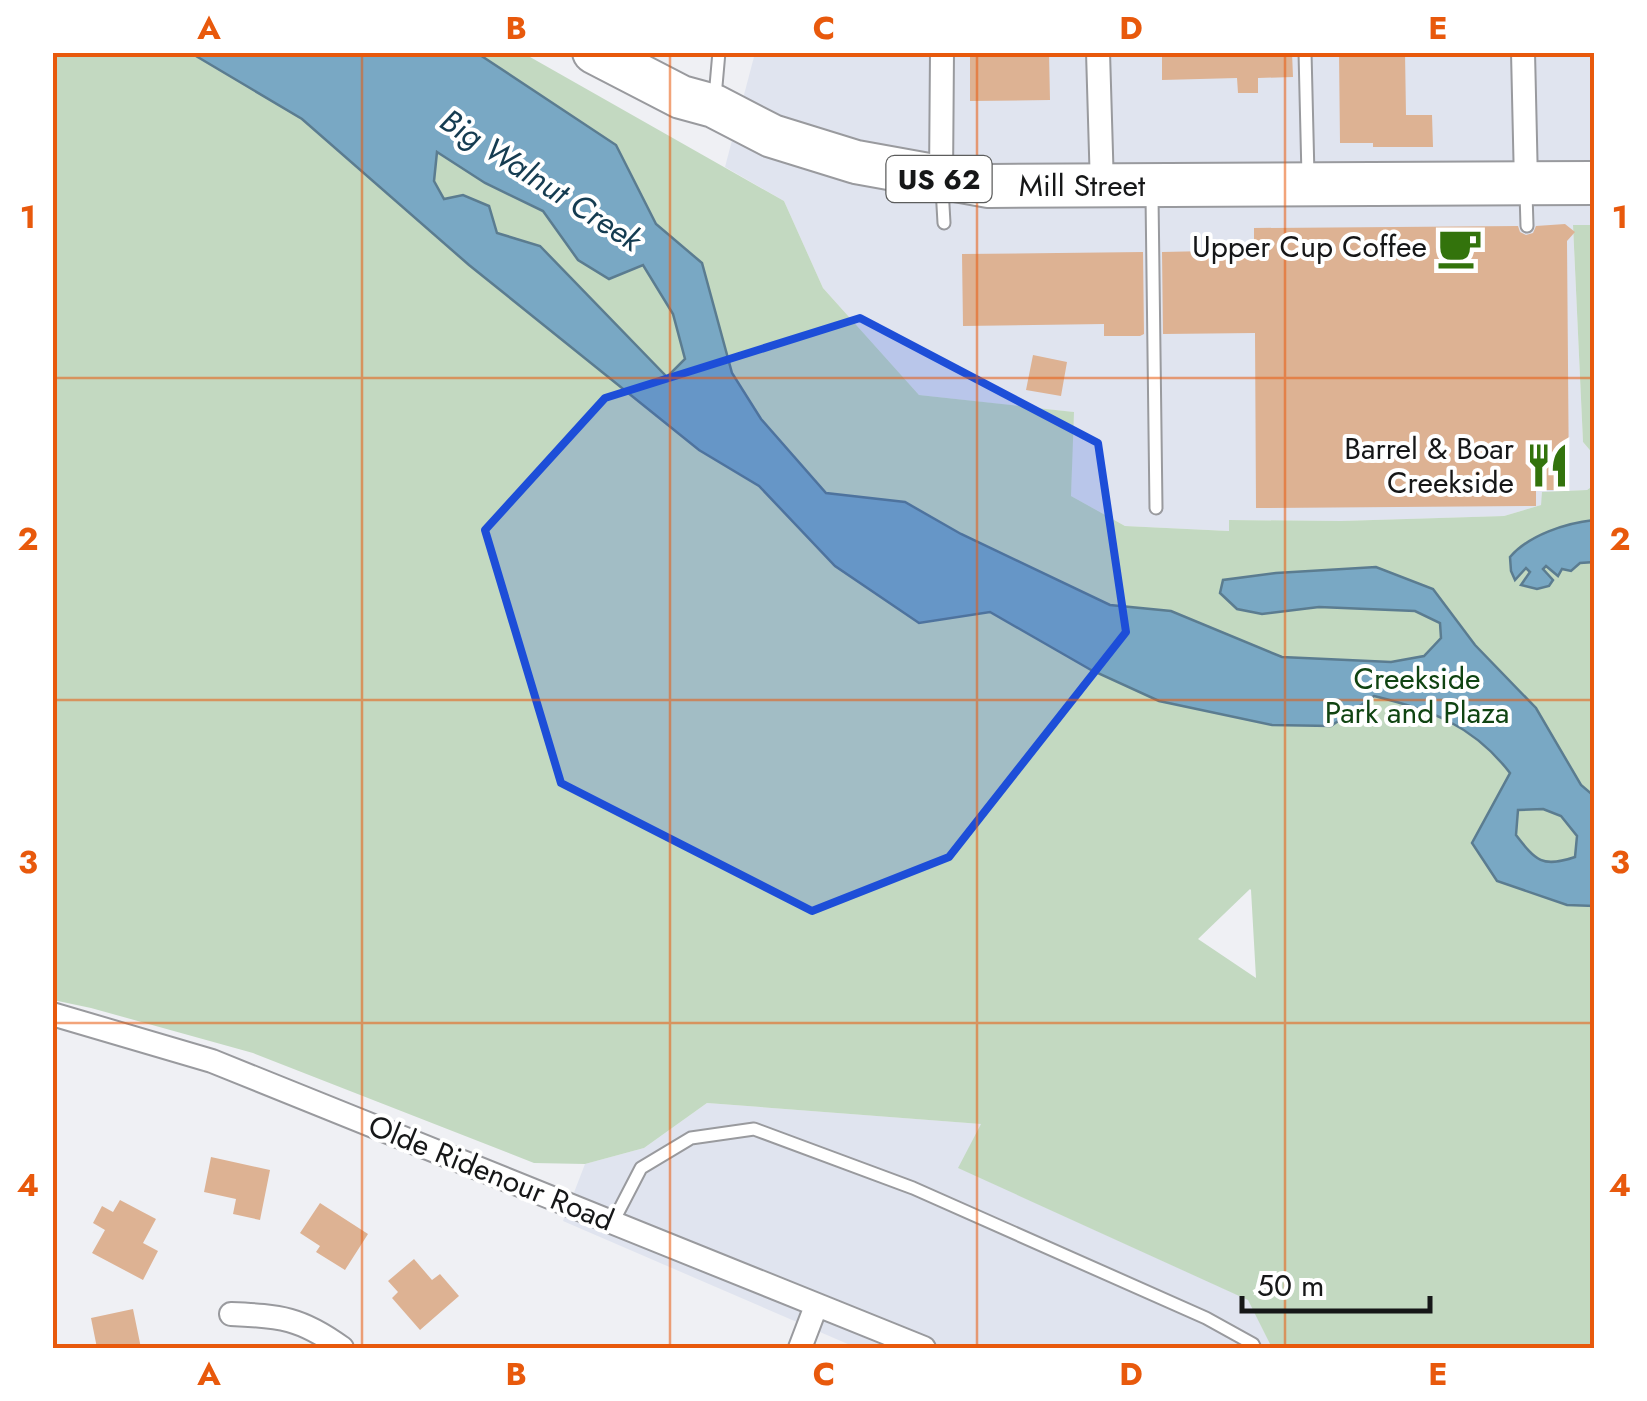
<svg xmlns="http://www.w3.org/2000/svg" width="1647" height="1401" font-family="Jost,sans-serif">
<rect width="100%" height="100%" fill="#eff0f4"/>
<path fill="#e0e4ef" d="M755,53H1594V225L1573,226L1583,442L1594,455V485L1587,490L1543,492L1541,505L1504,516L1341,521L1230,520V531L1125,526L1071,496L1073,412L919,395L823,288L784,201L725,167Z
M707,1103L982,1124L959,1168L1249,1300L1272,1348H857L563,1221L585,1164L644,1148Z"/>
<path fill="#c3d9c1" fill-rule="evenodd" d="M52,53H191L302,119L469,265L699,450L759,486L835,566L919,623L990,612L1091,670L1159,701L1171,611L1110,605L961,534L905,502L826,493L761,419L732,372L702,264L656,224L616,146L477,53H523L784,201L823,288L919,395L1074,412L1071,496L1125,526L1229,531V520L1341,521L1504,516L1541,505L1542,492L1587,490L1594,485V1348H1272L1248,1300L958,1168L981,1124L707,1103L644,1148L585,1164L534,1163L253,1053L91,1008L53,1000ZM1250,889L1251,890L1256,978L1198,939Z
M437,152L486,183L543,211L578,260L609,279L643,264L673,314L686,359L668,378L540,246L497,233L444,199L434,181Z
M1573,225H1594V455L1583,442Z"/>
<path fill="#79a8c4" stroke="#5b7c90" stroke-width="2.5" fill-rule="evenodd" d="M191,53H477L616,145L656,224L702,263L732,373L761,419L826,493L905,502L961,534L1110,605L1171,611L1282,657L1391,662L1424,656L1441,638L1440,623L1415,611L1319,607L1262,614L1237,609L1220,593L1223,580L1276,573L1376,567L1433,589L1475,645L1536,708L1581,785L1594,796V906L1567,905L1497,881L1472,843L1510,773C1473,725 1431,710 1374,696L1331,726L1272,725L1159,701L1091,670L990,612L919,623L835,566L759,486L699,450L469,265L302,119ZM437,152L485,183L543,211L578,260L609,279L643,265L673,314L685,359L667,377L540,246L497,233L489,206L463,195L444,199L434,181ZM1543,809L1561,816L1577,836L1575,857C1542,868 1536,861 1516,835L1518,810Z
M1594,520V562L1580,563L1571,571L1562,569L1558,576L1546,566L1543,569L1553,580L1549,586L1537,589L1521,585L1530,572L1526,568L1515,580L1511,571L1510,557C1529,535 1566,523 1594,520Z"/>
<path fill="#ddb293" d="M970,52H1049L1050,100L970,101Z
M1162,52H1292L1293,77L1258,78V93H1238L1237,78L1162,80Z
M1339,52H1405L1406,115H1432L1433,147H1373V143H1340Z
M1565,224L1575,232L1567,241L1569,490H1536V506L1256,508L1255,333L1163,334L1162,252L1254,250V228L1518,226L1520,232L1526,235L1533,233L1536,226Z
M1143,252L1144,334L1140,336H1104V324L963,326L962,254Z
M1033,355L1067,362L1061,396L1026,390Z
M211,1157L270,1170L260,1220L233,1214L236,1199L204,1192Z
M120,1200L156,1219L143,1243L158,1251L143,1280L92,1253L105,1230L93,1223L102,1206L113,1212Z
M320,1203L368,1234L345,1270L316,1252L320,1246L300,1233Z
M414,1259L432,1280L440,1274L459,1296L420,1330L392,1298L398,1292L388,1281Z
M133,1309L141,1348H97L91,1318Z"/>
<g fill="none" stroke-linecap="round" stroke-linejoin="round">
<defs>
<path id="lane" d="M1305,52L1308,176
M715,97L719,52
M942,188L944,223
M1526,193L1527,226
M1152,196L1156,508
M613,1222L641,1168L691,1138L754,1129L913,1188L1206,1318L1253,1344L1255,1348"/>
<path id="street" d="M1098,52L1102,187
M1523,52L1526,183
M941,179L942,52
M52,1014L212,1061L924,1348
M231,1314C280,1316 301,1318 342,1348
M800,1348L816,1306"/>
<path id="highway" d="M594,52L681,97L714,106L772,136L856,162L989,186L1594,183"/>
</defs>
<use href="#lane" stroke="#999a9e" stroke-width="15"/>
<use href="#street" stroke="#999a9e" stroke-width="26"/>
<use href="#highway" stroke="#999a9e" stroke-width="46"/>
<use href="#lane" stroke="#fff" stroke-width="11"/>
<use href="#street" stroke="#fff" stroke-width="22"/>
<use href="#highway" stroke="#fff" stroke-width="42"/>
</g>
<path fill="#1d4ed8" fill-opacity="0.2" stroke="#1d4ed8" stroke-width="8" stroke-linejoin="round" d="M860,318L1098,443L1126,632L949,857L812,911L561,783L485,530L605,398Z"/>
<path fill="none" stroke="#e8590c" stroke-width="2.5" stroke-opacity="0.55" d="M362,52V1348M670,52V1348M977,52V1348M1285,52V1348M52,378H1594M52,700H1594M52,1023H1594"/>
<defs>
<symbol id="cafe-bare" viewBox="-9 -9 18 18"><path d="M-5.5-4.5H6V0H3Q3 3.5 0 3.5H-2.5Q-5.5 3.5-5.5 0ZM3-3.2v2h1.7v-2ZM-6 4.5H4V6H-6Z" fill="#33730c" stroke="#fff" stroke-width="2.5" paint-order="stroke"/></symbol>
<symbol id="restaurant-bare" viewBox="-9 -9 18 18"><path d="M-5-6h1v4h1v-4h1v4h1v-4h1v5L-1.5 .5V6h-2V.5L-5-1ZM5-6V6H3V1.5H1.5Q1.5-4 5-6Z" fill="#33730c" stroke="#fff" stroke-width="2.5" paint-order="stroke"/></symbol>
</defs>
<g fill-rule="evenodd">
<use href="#cafe-bare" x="1428" y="216" width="63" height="63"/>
<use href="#restaurant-bare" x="1516" y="434" width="63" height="63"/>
</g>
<g text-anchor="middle" stroke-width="8" stroke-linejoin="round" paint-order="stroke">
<rect fill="#fff" stroke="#5c5d5d" stroke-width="2.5" x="886.5" y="156" width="105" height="46" rx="8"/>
<g font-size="28" font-weight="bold" fill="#161718">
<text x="939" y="189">US 62</text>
</g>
<g font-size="30" fill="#161718" stroke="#fff">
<text x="1082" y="196">Mill Street</text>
<text transform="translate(491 1173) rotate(22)" y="10">Olde Ridenour Road</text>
</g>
<g font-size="30" fill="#161718" stroke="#fff" text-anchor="end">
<text x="1427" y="257">Upper Cup Coffee</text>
<text x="1514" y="459">Barrel &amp; Boar<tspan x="1514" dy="34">Creekside</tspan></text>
</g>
<g font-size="30" fill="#104412" stroke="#fff">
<text x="1417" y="689">Creekside<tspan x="1417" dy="34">Park and Plaza</tspan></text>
</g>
<g font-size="32" font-style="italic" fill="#153c51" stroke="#fff">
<text transform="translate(541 180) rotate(33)" y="11">Big Walnut Creek</text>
</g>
</g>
<rect width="1647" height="1401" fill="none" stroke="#ffffff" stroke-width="110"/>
<path d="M1242 1296v15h188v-15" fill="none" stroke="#161718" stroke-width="5"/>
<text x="1257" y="1296" font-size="30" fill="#161718" stroke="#ffffff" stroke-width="8" paint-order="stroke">50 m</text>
<rect x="55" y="55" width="1537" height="1291" fill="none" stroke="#e8590c" stroke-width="4"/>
<g font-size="32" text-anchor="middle" font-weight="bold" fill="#e8590c">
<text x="209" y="39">A</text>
<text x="516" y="39">B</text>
<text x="824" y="39">C</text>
<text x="1131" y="39">D</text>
<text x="1438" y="39">E</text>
<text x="28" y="228">1</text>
<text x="1620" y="228">1</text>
<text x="28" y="550">2</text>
<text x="1620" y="550">2</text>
<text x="28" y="873">3</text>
<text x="1620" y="873">3</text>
<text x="28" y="1196">4</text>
<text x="1620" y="1196">4</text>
<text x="209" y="1385">A</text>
<text x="516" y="1385">B</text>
<text x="824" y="1385">C</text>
<text x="1131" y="1385">D</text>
<text x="1438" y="1385">E</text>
</g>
</svg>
